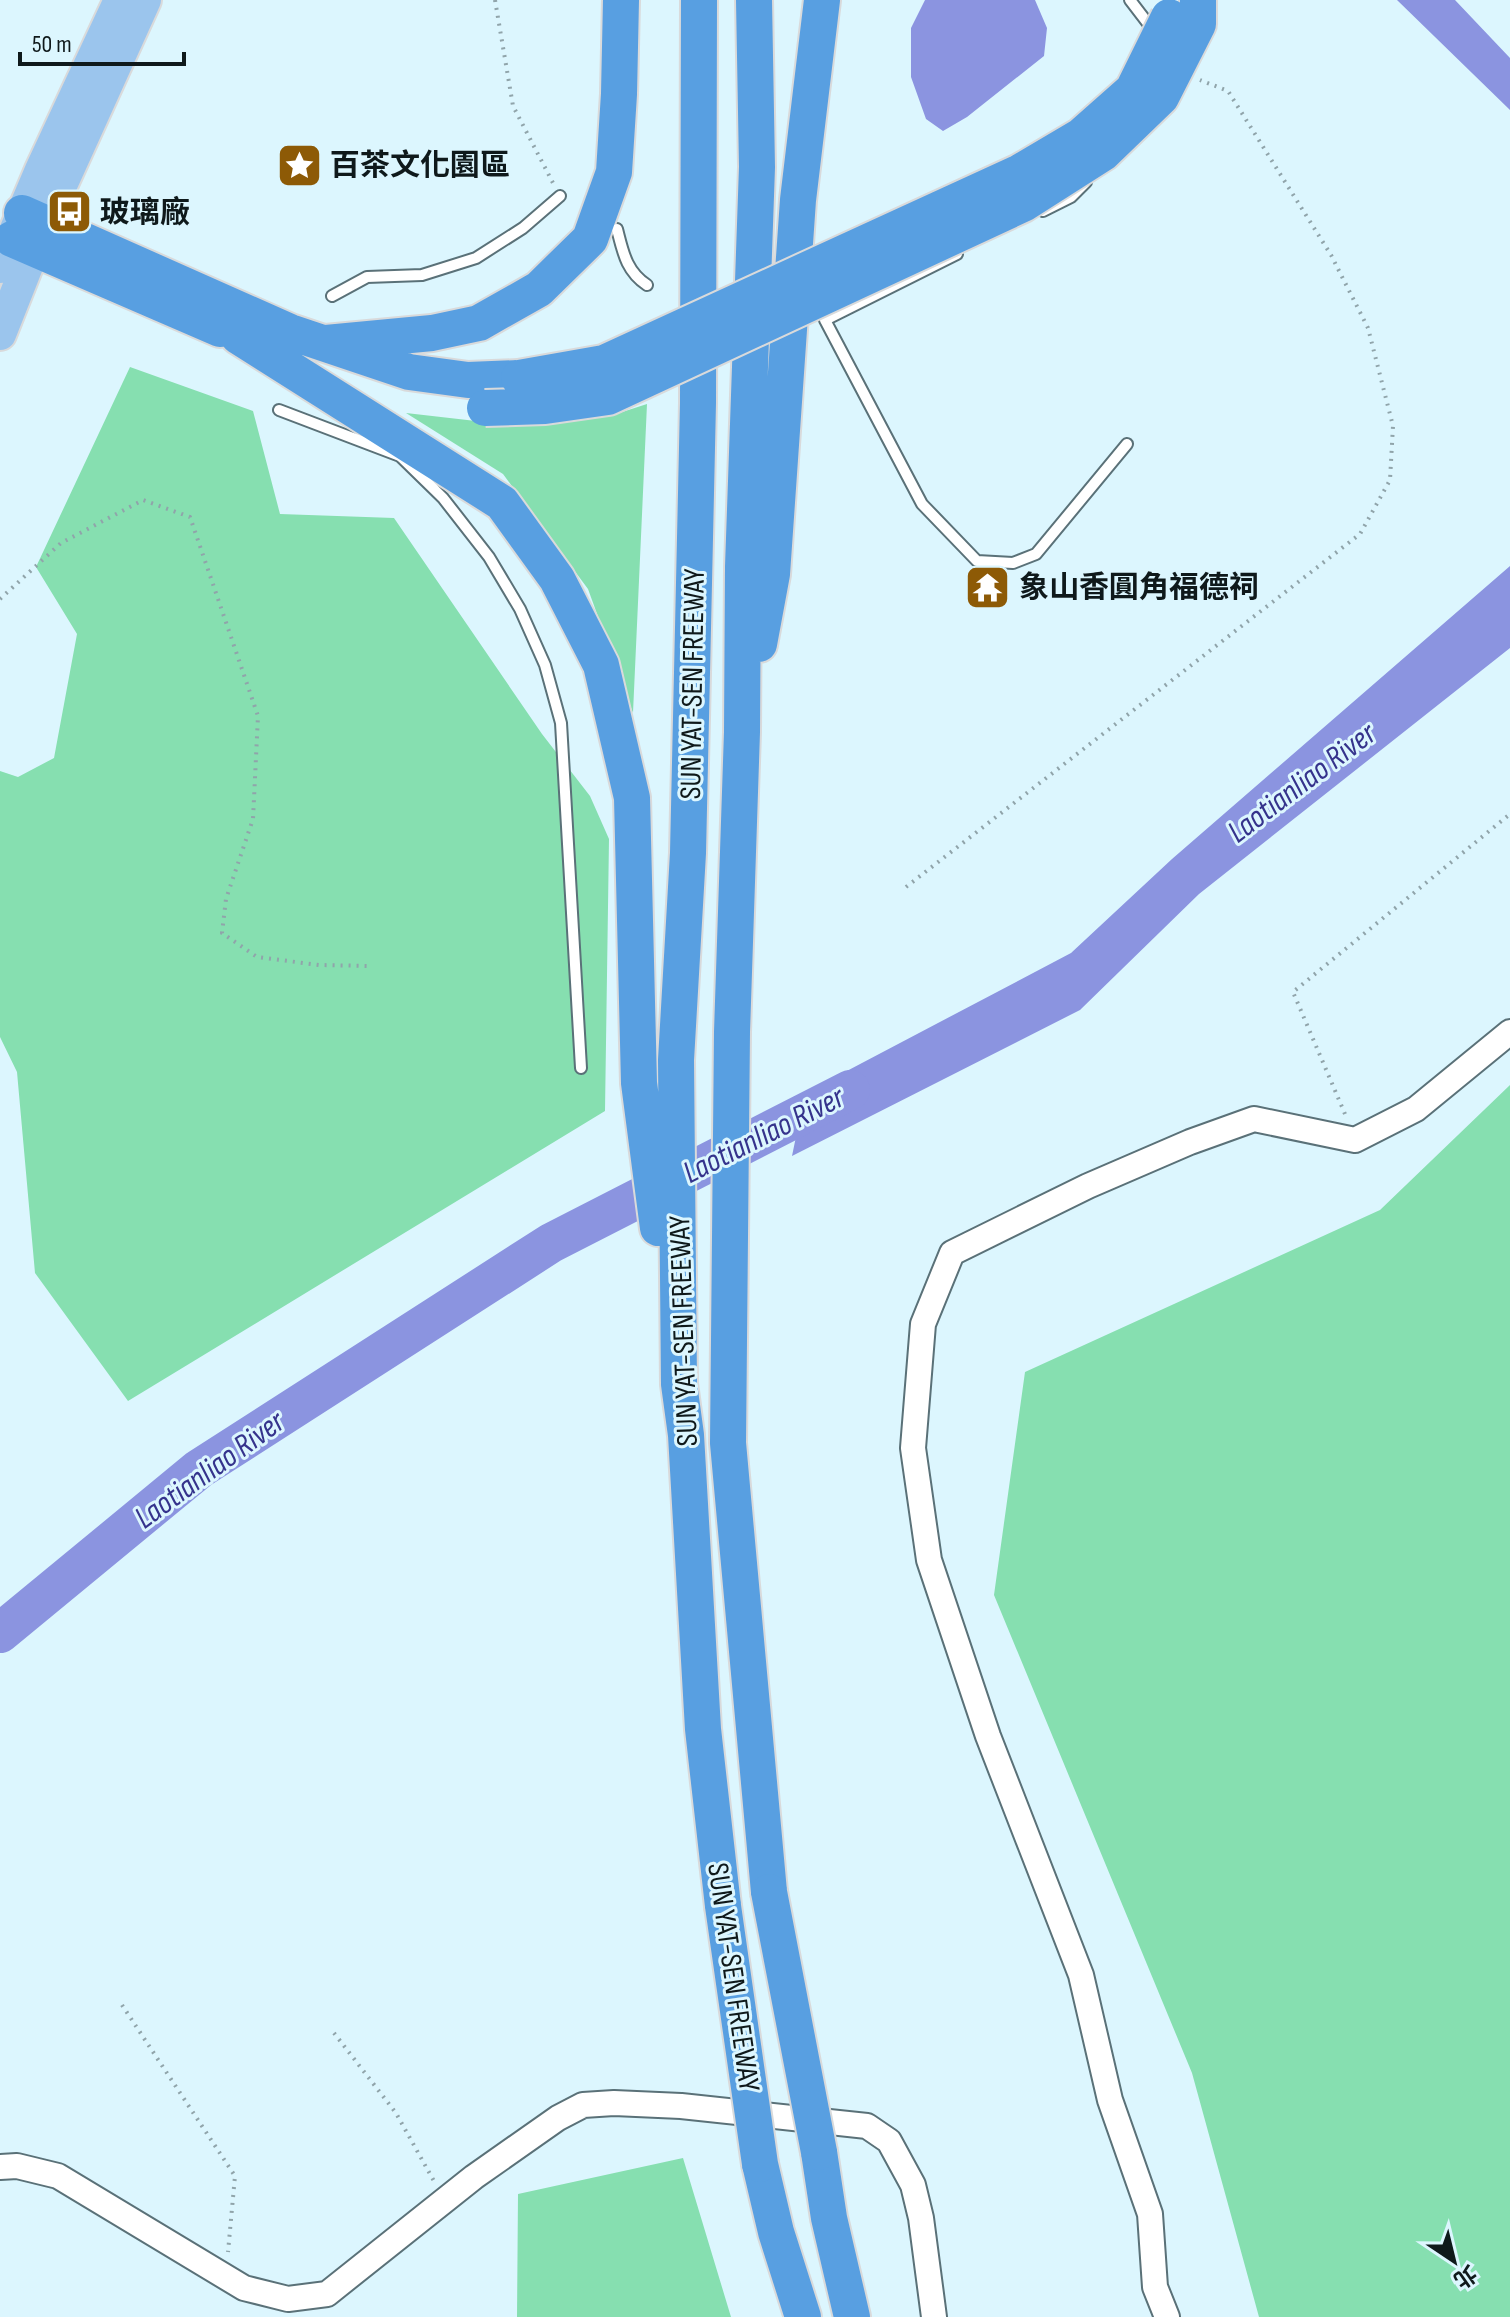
<svg xmlns="http://www.w3.org/2000/svg" width="1510" height="2317" font-family="'Sofia Sans Condensed','Noto Sans TC',sans-serif">
<rect width="100%" height="100%" fill="#dcf6fe"/>
<path fill="#86dfb0" d="M130,367L253,411L280,514L394,518L542,734L590,796L609,839L605,1111L128,1401L35,1273L17,1072L0,1037V771L18,777L54,758L77,634L36,567Z
M647,404L633,713L588,589L503,474L406,413L502,424L613,415Z
M1510,1085V2317H1259L1192,2073L994,1595L1025,1372L1380,1210Z
M683,2158L731,2317H517L518,2194Z"/>
<path fill="#8b94e0" d="M925,0H1035L1047,28L1044,56L967,117L943,131L926,119L911,77V28Z
M1397,0H1455L1510,58V110Z
M1510,566V648L1199,894L1080,1010L792,1156L805,1093L1071,953L1172,859Z"/>
<g fill="none" stroke-linecap="round" stroke-linejoin="round">
<path stroke="#8b94e0" stroke-width="40" d="M0,1633L199,1469L551,1243L850,1090"/>
<defs>
<path id="service" d="M1130,0L1153,30
M1043,211L1071,197L1086,182
M617,229C623,252 626,271 647,285
M957,254L825,320L922,504L977,561L1013,563L1036,554L1127,444
M332,296L367,277L422,275L476,258L523,228L560,196
M279,410L400,456L443,498L489,557L520,609L545,665L561,723L581,1068"/>
<path id="tertiary" d="M0,2167L17,2166L58,2176L244,2288L288,2299L327,2294L474,2177L558,2118L583,2105L614,2103L681,2106L867,2126L889,2141L913,2185L921,2218L934,2317
M1167,2317L1155,2287L1150,2214L1110,2100L1081,1975L988,1736L929,1560L913,1448L923,1324L952,1253L1088,1186L1190,1142L1254,1119L1355,1140L1416,1109L1510,1032"/>
<path id="primary" d="M0,267L41,170L120,0
M0,334L44,223L145,0"/>
<path id="motorway" d="M699,0L698,403L688,853L676,1060L679,1384L686,1435L703,1729L723,1906
M754,0L757,167L743,567L742,732L732,1032L728,1443L769,1892
M22,213L290,332L409,372L468,380L519,378
M12,239L220,329
M238,336L502,503L557,579L601,665L632,798L639,1083L658,1228
M326,343L432,333L479,323L539,289L590,239L614,172L619,94L621,0
M759,644L772,574L798,200L822,0
M819,2152L829,2218L852,2317
M760,2164L776,2232L803,2317"/>
</defs>
<use href="#service" stroke="#5a7178" stroke-width="14"/>
<use href="#tertiary" stroke="#5a7178" stroke-width="28"/>
<use href="#primary" stroke="#d9dadb" stroke-width="36"/>
<use href="#motorway" stroke="#d9dadb" stroke-width="40"/>
<path stroke="#90a4aa" stroke-width="4" stroke-dasharray="2 6" stroke-linecap="butt" d="M495,0L513,106L553,183
M0,599L61,543L143,500L190,517L258,716L253,819L226,899L222,933L257,957L319,965L370,966
M906,887L1360,534L1390,480L1393,426L1368,328L1331,255L1228,91L1200,80
M1345,1114L1293,992L1510,814
M122,2005L235,2176L228,2252
M334,2033L396,2113L435,2183"/>
<use href="#service" stroke="#fff" stroke-width="10"/>
<use href="#tertiary" stroke="#fff" stroke-width="24"/>
<use href="#primary" stroke="#9bc5ed" stroke-width="32"/>
<use href="#motorway" stroke="#589fe1" stroke-width="36"/>
<defs>
<path id="motorway-bridge" d="M519,378L604,363L1020,172L1081,136L1133,90L1169,17
M485,408L545,406L608,397L1023,204L1103,153L1161,97L1198,24V0
M769,1892L819,2152
M723,1906L760,2164"/>
</defs>
<use href="#motorway-bridge" stroke="#d9dadb" stroke-width="40" stroke-linecap="butt"/>
<use href="#motorway-bridge" stroke="#589fe1" stroke-width="36"/>
</g>
<defs>
<symbol id="sight-square" viewBox="-11 -11 22 22"><rect x="-9" y="-9" width="18" height="18" rx="4" fill="#8d5a06" stroke="#dcf6fe"/><path d="M0-6L1.8-2.2L6-1.7L2.9 1.2L3.7 5.4L0 3.3L-3.7 5.4L-2.9 1.2L-6-1.7L-1.8-2.2Z" fill="#fff"/></symbol>
<symbol id="bus-square" viewBox="-11 -11 22 22"><rect x="-9" y="-9" width="18" height="18" rx="4" fill="#8d5a06" stroke="#dcf6fe"/><path d="M-5-6H5V4H4V6H2V4H-2V6H-4V4H-5ZM-3.5-4V0h7V-4ZM-3.5 1.2v1.5H-2V1.2ZM2 1.2v1.5H3.5V1.2Z" fill="#fff"/></symbol>
<symbol id="temple-square" viewBox="-11 -11 22 22"><rect x="-9" y="-9" width="18" height="18" rx="4" fill="#8d5a06" stroke="#dcf6fe"/><path d="M0-6L5-2H3V0L6.5 2.5H4V6H1.5V3h-3V6H-4V2.5H-6.5L-3 0V-2H-5Z" fill="#fff"/></symbol>
</defs>
<g fill-rule="evenodd">
<use href="#sight-square" x="274" y="140" width="51" height="51"/>
<use href="#bus-square" x="44" y="186" width="51" height="51"/>
<use href="#temple-square" x="962" y="562" width="51" height="51"/>
</g>
<g text-anchor="middle" stroke-width="6" stroke-linejoin="round" paint-order="stroke">
<g font-size="30" font-weight="bold" fill="#0f191b" stroke="#dcf6fe" text-anchor="start">
<text x="330" y="175">百茶文化園區</text>
<text x="100" y="222">玻璃廠</text>
<text x="1019" y="597">象山香圓角福德祠</text>
</g>
<g font-size="30" fill="#0f191b" stroke="#dcf6fe">
<text transform="translate(692 684) rotate(-89)" y="10">SUN YAT-SEN FREEWAY</text>
<text transform="translate(683 1331) rotate(-92)" y="10">SUN YAT-SEN FREEWAY</text>
<text transform="translate(734 1977) rotate(82)" y="10">SUN YAT-SEN FREEWAY</text>
</g>
<g font-size="32" font-style="italic" fill="#35338c" stroke="#dcf6fe">
<text transform="translate(1301 782) rotate(-37)" y="11">Laotianliao River</text>
<text transform="translate(763 1134) rotate(-27)" y="11">Laotianliao River</text>
<text transform="translate(209 1469) rotate(-36)" y="11">Laotianliao River</text>
</g>
</g>
<g transform="translate(1454 2261) rotate(145)" stroke="#dcf6fe" stroke-width="6" paint-order="stroke">
<path d="M0-6L14 30L0 20L-14 30Z" fill="#0f191b"/>
<text y="-12" font-size="22" font-weight="bold" text-anchor="middle" fill="#0f191b">北</text>
</g>
<path d="M20 52v12h164v-12" fill="none" stroke="#0f191b" stroke-width="4"/>
<text x="32" y="52" font-size="24" fill="#0f191b" stroke="#dcf6fe" stroke-width="6" paint-order="stroke">50 m</text>
</svg>
